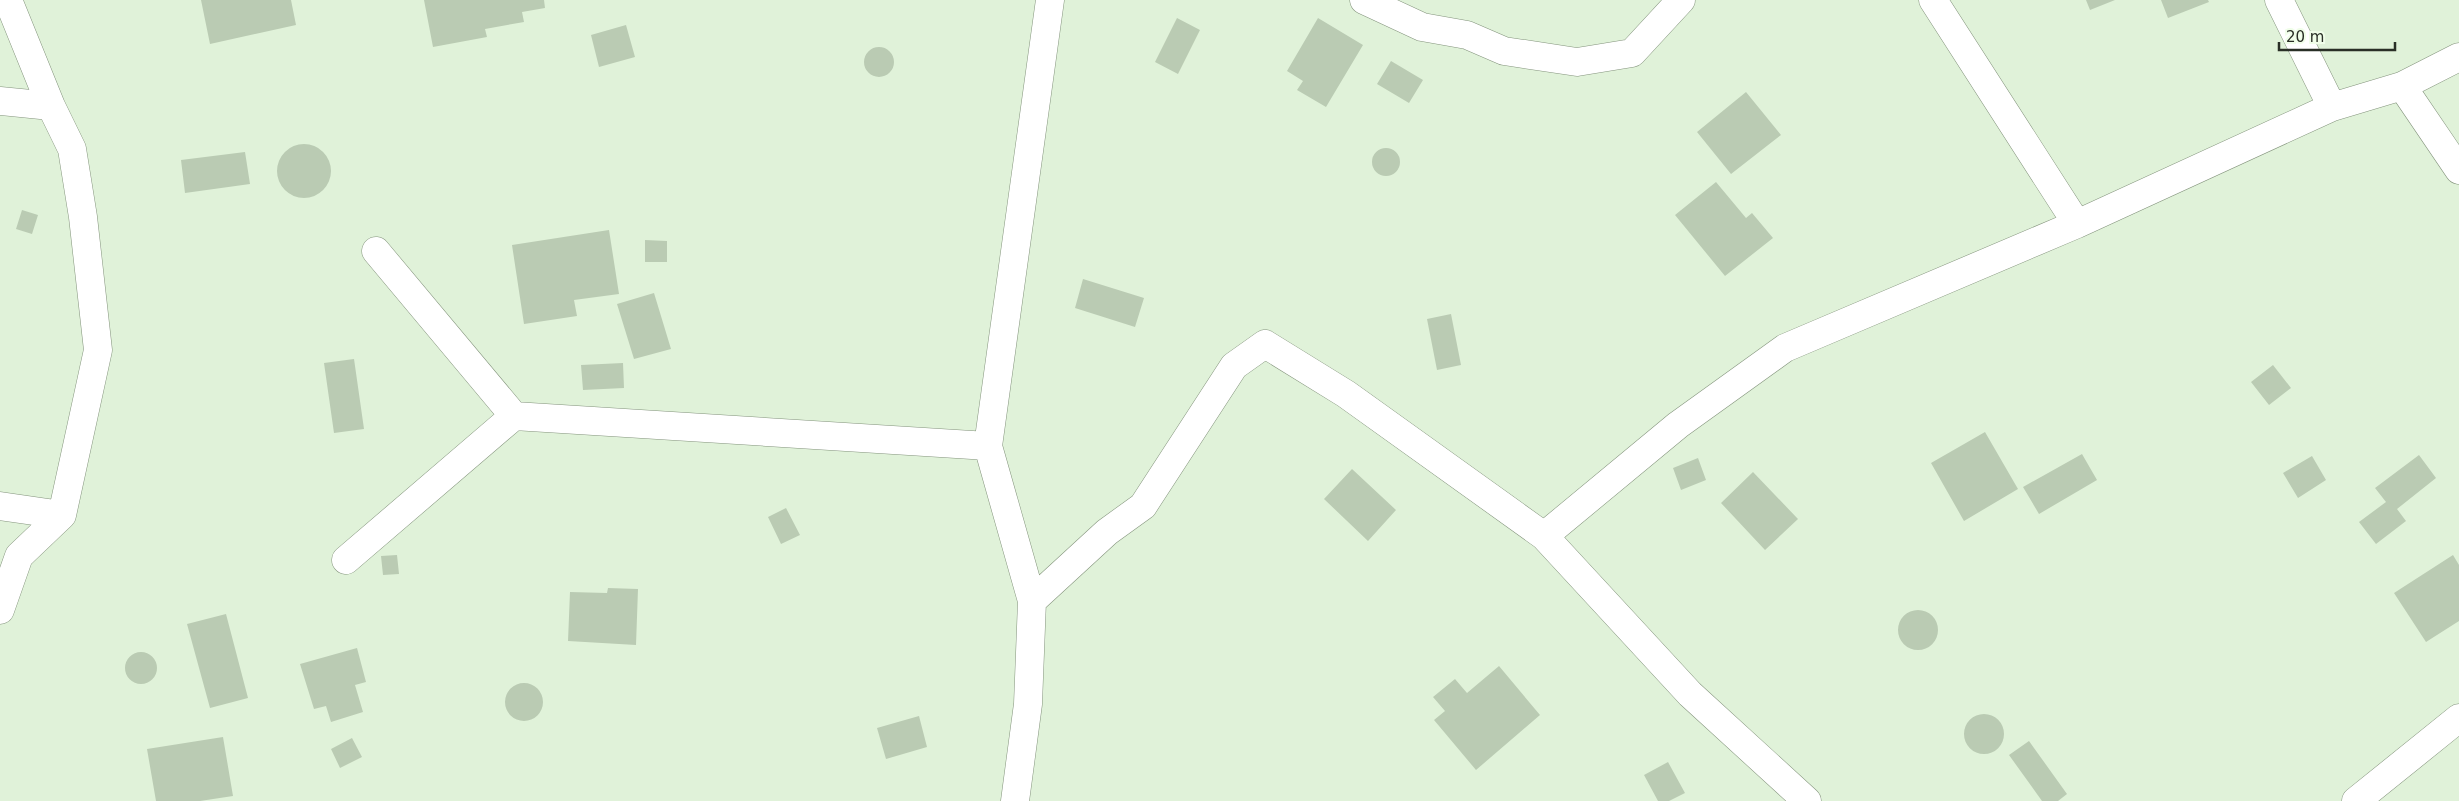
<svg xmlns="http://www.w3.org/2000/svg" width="2459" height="801" font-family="'DejaVu Sans',sans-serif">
<rect width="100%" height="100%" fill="#e0f2d9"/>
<path fill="#bacbb3" d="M201,0H291L296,25L210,44Z
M424,0H544L545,8L522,12L524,22L485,29L487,37L433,47Z
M2086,0H2115L2090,10Z
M2161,0H2208L2209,2L2168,18Z
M1177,18L1200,30L1178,74L1155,62Z
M1318,18L1363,45L1326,107L1297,90L1303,81L1287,71Z
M626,25L635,57L599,67L591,35Z
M864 62a15 15 0 1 1 30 0a15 15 0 1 1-30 0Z
M1391,61L1423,80L1409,103L1377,84Z
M1746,92L1781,135L1731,174L1697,132Z
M277 171a27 27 0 1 1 54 0a27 27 0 1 1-54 0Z
M1372 162a14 14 0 1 1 28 0a14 14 0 1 1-28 0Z
M245,152L250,184L185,193L181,160Z
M1716,182L1746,218L1752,213L1773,238L1725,276L1675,215Z
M22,210L38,215L32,234L16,229Z
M609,230L619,294L574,300L577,316L524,324L512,245Z
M645,240L667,241V262H645Z
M1083,279L1144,298L1135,327L1075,308Z
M654,293L671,349L634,359L617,304Z
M1451,314L1461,365L1437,370L1427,319Z
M354,359L364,429L334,433L324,363Z
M623,363L624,388L583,390L581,365Z
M2273,365L2291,388L2269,405L2251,382Z
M1985,432L2018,489L1964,521L1931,463Z
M2082,454L2097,480L2039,514L2023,487Z
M2419,455L2436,478L2397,509L2406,521L2376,544L2359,522L2386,502L2375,488Z
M2312,456L2326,480L2298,498L2283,473Z
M1698,458L1706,480L1681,490L1673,468Z
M1352,469L1396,510L1368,541L1324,499Z
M1753,472L1798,519L1765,550L1721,503Z
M786,508L800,535L781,544L768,517Z
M397,555L399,574L383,575L381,556Z
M2453,555L2459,565V621L2426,642L2394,593Z
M608,588L638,589L636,645L568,641L570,592L607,593Z
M1898 630a20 20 0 1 1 40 0a20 20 0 1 1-40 0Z
M226,614L248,698L210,708L187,624Z
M357,648L366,682L355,685L363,712L331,722L326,706L314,709L300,664Z
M125 668a16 16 0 1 1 32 0a16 16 0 1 1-32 0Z
M1499,666L1540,715L1476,770L1434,720L1445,711L1433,697L1455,679L1467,693Z
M505 702a19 19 0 1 1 38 0a19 19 0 1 1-38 0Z
M1964 734a20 20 0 1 1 40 0a20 20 0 1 1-40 0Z
M919,716L927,747L886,759L877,728Z
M223,737L233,796L200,801H156L147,749Z
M352,738L362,757L340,768L331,749Z
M2029,741L2067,794L2058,801H2042L2009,755Z
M1668,762L1685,793L1669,801H1658L1644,775Z"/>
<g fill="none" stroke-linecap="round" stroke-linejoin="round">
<defs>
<path id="minor" d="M8,0L51,106
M1364,0L1422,27L1467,35L1504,51L1577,62L1632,53L1681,0
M2279,0L2332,107
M2402,86L2459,170
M0,101L51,106L72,149L83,217L98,350L62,515L0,506
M2077,224L2332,107L2402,86L2459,57
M376,251L514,416L988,446
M1544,536L1678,425L1785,348L2077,224L1933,0
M346,560L514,416
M1032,601L1107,532L1143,506L1234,366L1265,344L1346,394L1544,536L1690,694L1807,801
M0,610L19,556L62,515
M1015,801L1028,704L1032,601L988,446L1050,0
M2356,801L2459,718"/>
</defs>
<use href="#minor" stroke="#84947d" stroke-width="29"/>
<use href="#minor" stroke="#fff" stroke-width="28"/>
</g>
<path d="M2279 42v8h116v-8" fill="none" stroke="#292f26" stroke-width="2.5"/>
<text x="2286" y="42" font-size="15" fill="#292f26" stroke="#f0fee9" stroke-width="4" paint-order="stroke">20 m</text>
</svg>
